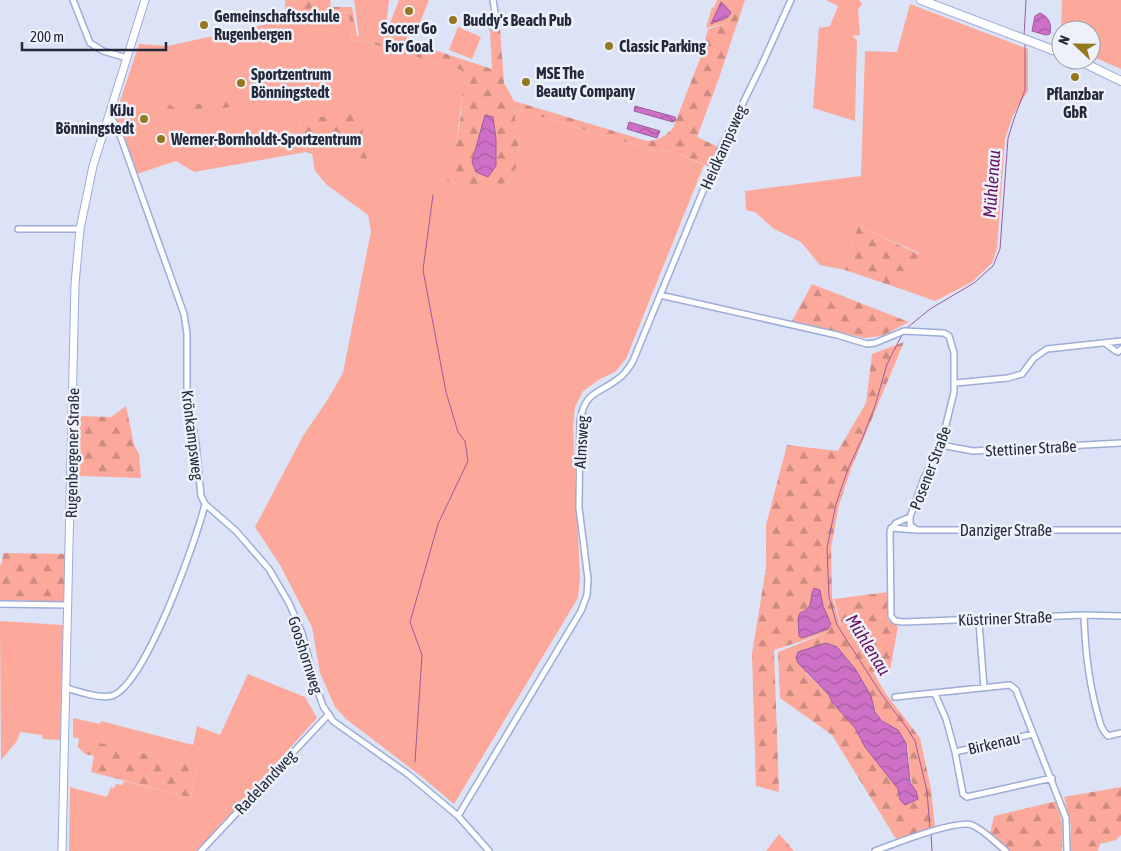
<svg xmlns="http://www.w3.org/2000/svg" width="1121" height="851" font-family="'Asap Condensed',sans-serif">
<defs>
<pattern id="forest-firs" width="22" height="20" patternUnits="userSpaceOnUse" patternTransform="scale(1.25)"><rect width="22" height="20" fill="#fca99b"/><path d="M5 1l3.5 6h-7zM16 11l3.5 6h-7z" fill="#cc8a80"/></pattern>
<pattern id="water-waves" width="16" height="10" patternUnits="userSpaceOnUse" patternTransform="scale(1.25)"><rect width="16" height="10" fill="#ce71c6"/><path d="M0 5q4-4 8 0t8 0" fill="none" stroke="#a75da2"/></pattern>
</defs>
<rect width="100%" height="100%" fill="#dce3f6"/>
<path fill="#fca99b" d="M354,0H389L384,45L359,37Z
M399,0H429L416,33L390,23Z
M717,0H727L732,11L728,23L706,28L712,7L714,8Z
M826,0H859L862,4L858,10L860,35L852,36L857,40L855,121L813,108L819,28L830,26L838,6Z
M1062,0H1121V69L1091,56V30H1061Z
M910,4L1028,49V91L1013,115L1005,139L997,248L992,263L972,282L935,301L904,290L919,253L858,226L845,270L820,265L801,242L774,229L755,212L746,210L745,191L861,176L865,51L897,52Z
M350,12L352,41L360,40L461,70L464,84L454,160L447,181L478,191L509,182L519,161L518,136L514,109L656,151L674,152L704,165L626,359L615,372L600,379L583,391L575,407L573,427L580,578L578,598L454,804L422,777L346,719L335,707L320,673L312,627L280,565L255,527L303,436L328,399L343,373L371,231L368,215L327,185L315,171L312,154L314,143L300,119L306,152L194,172L176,161L137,174L115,116L139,44L168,46L285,20Z
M458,27L481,37L472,59L449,50Z
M0,621L63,625L60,740L43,739L42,735L20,732L17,741L1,760Z
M248,674L305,697L317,718L197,851H69L70,787L107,797L111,787L114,788L116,784L122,785L124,781L191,798L196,766L73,737V718L100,724L101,721L193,745L197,726L220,735Z"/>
<path fill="url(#forest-firs)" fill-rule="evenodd" d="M285,0H330L331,7H352L357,36L384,45L386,28L407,34V41L492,69L490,30L500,29L504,83L514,101L647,141C659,141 665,136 673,128L701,56L708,29L728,23L732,11L727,0H745L719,78L697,137L718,147L710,167L674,152L656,151L514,109L518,136L519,161L509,182L478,191L447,181C455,155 467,97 461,70L360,40L352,41L349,12L285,20ZM485,115L496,139L472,162Z
M283,90L284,94L283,97L174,117L163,113L165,107L169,104L175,108Z
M360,113L367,160L314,143L312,154L306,152L300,119Z
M858,226L919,254L904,290L845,270Z
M812,284L909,322L882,336L864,338L792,321Z
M904,342L851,469L839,505L831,548L832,597L840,624L841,625L834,599L888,592V620L898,626L890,671L873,672L886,694L920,738L931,789L935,828L896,839L832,735L780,698L778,652L826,633L774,650L779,792L756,786L752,654L766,568V525L787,445L838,451L866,403L872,354ZM820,590L823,606L831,624L800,613C809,609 812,605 811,595ZM837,647C850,662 862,677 870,695C874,703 874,712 881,719C890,729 900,728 906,742C912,759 905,774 916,791L900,800L898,789L865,747L855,728L832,702L829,695L806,673Z
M126,406L134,445L139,454L141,478L78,476L80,416L111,417Z
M3,553L66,554L65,602L0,600V565L2,564Z
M79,738L196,766L191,798L91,772L94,756L85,754L78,747Z
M1121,787V835L1116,840L1100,844L1098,851H1070L1071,826L1064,797Z
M1057,801L1063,828L1062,851H1000L988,841L994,816Z
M779,834L794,851H766Z"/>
<path fill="url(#water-waves)" stroke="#9b5c9d" d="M721,2L731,12C728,21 719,19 711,24Z
M1040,13C1049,17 1052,24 1050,34L1046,35L1032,31L1035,16Z
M635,106L675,117L676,120L673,122L634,111Z
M485,115L493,117L496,139V166L488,177L476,172L472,162Z
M629,122L660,131L657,138L627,129Z
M814,588L820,590L823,606L831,624L828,629L802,638L799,636L798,618L800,613C815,607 808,601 814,588Z
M826,643L837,647L856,670L871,696L875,712L882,721L898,730L906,743L910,782L916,791L918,799L905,805L900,800L898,789L865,747L855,728L832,702L829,695L798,663L796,658L798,652Z"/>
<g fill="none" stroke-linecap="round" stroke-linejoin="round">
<path stroke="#9b5c9d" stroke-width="1" d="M1024,37L1026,0
M907,328L930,309L974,283L993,266L1000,249L1008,138L1015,116L1025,90V43
M902,335L887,364L875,406L862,439L848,469L836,504L827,548L829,597L837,625L882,695L907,728L915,741L927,791L930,829
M415,762L422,655L410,622L438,524L468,461L465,441L458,432L446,392L423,270L433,195
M931,833L932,851"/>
<defs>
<path id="street" d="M73,0L90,43L103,51L127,58
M493,0L497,25L492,27L489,22L495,17
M18,229H80
M660,295L837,335L867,344L875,343L904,331L944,333L949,336L954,353V392L941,445L924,478L910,517V525L917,530
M1105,343C1110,346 1112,350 1118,352L1121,349
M956,383L1008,378L1022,374L1034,358L1047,349L1121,341
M941,445L973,451L1121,443
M205,504L236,531L269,569L289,603L302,633L316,686L323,706L333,721L409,775L458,816L489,851
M910,517L896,523L890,531L891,616L895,621L903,622L1084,615L1121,616
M891,528L917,530H1121
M0,604L68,605
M1084,615C1085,647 1088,677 1096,708C1099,718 1100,729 1108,736L1121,733
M979,622L984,688
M66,688C78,691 99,699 111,696C144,689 197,538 205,504L201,496L196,444L187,393V334L184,314L117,127L112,119L108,118
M935,694L946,719L955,752L963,794L967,797L1052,778
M895,697L1010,685L1016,690L1066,818L1067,851
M955,752L1033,734
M458,816L581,611L587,595L588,579L579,508L580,421C585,391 597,395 618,379C625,374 629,368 633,361L719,152L763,62L791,0
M201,851L329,714
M875,851C893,844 957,819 972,825C984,830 996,843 1006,851"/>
<path id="secondary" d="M62,851L75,284L80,229L93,166L145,0"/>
<path id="primary" d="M921,0L1061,53
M1078,60L1121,81"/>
</defs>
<use href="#street" stroke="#9dacd9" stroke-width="8"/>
<use href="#secondary" stroke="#9dacd9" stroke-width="9"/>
<use href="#primary" stroke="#9dacd9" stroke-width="10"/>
<use href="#street" stroke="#fff" stroke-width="5"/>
<use href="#secondary" stroke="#fff" stroke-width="7"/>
<use href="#primary" stroke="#fff" stroke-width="8"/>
</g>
<g fill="#94781f" stroke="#edf1fa" stroke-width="2">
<circle cx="409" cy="11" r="5"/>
<circle cx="453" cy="20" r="5"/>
<circle cx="204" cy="25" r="5"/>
<circle cx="609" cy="46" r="5"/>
<circle cx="1075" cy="77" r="5"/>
<circle cx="526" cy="82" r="5"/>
<circle cx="241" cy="83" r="5"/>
<circle cx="144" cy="119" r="5"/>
<circle cx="161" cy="139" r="5"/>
</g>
<g text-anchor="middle" stroke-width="5" stroke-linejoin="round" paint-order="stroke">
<g font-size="16" font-weight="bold" fill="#242a3c" stroke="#edf1fa" text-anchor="start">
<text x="214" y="22">Gemeinschaftsschule<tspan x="214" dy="18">Rugenbergen</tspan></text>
<text x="463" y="26">Buddy's Beach Pub</text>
<text x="409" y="34" text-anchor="middle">Soccer Go<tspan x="409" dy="18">For Goal</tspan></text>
<text x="619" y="52">Classic Parking</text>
<text x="536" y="79">MSE The<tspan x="536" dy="18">Beauty Company</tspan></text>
<text x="251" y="80">Sportzentrum<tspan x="251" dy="18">Bönningstedt</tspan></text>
<text x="1075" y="100" text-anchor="middle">Pflanzbar<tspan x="1075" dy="18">GbR</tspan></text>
<text x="134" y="116" text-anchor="end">KiJu<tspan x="134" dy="18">Bönningstedt</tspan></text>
<text x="171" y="145">Werner-Bornholdt-Sportzentrum</text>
</g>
<g font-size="16" fill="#242a3c" stroke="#edf1fa">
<text transform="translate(723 147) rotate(-66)" y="6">Heidkampsweg</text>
<text transform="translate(193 435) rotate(83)" y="6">Krönkampsweg</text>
<text transform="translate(581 442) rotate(-87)" y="6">Almsweg</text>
<text transform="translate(1031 448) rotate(-3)" y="6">Stettiner Straße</text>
<text transform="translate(72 453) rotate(-89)" y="6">Rugenbergener Straße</text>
<text transform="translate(930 468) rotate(-69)" y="6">Posener Straße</text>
<text x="1006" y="536">Danziger Straße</text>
<text transform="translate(1005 618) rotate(-2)" y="6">Küstriner Straße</text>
<text transform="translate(306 655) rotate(72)" y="6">Gooshornweg</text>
<text transform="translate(994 743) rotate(-13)" y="6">Birkenau</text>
<text transform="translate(265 782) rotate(-47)" y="6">Radelandweg</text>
</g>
<g font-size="18" font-style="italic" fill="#671264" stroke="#edf1fa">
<text transform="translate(992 184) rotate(-86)" y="6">Mühlenau</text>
<text transform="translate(868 645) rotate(58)" y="6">Mühlenau</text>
</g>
</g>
<g transform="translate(1076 45) rotate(292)"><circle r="24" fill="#edf1fa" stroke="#9da1ae"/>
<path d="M0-4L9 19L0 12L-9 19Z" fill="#94781f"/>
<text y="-8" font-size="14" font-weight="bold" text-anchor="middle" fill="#242a3c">N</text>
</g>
<path d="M22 42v8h144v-8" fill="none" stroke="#242a3c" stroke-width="2.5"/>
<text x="30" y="42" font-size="15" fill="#242a3c" stroke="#edf1fa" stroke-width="4" paint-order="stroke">200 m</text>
</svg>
